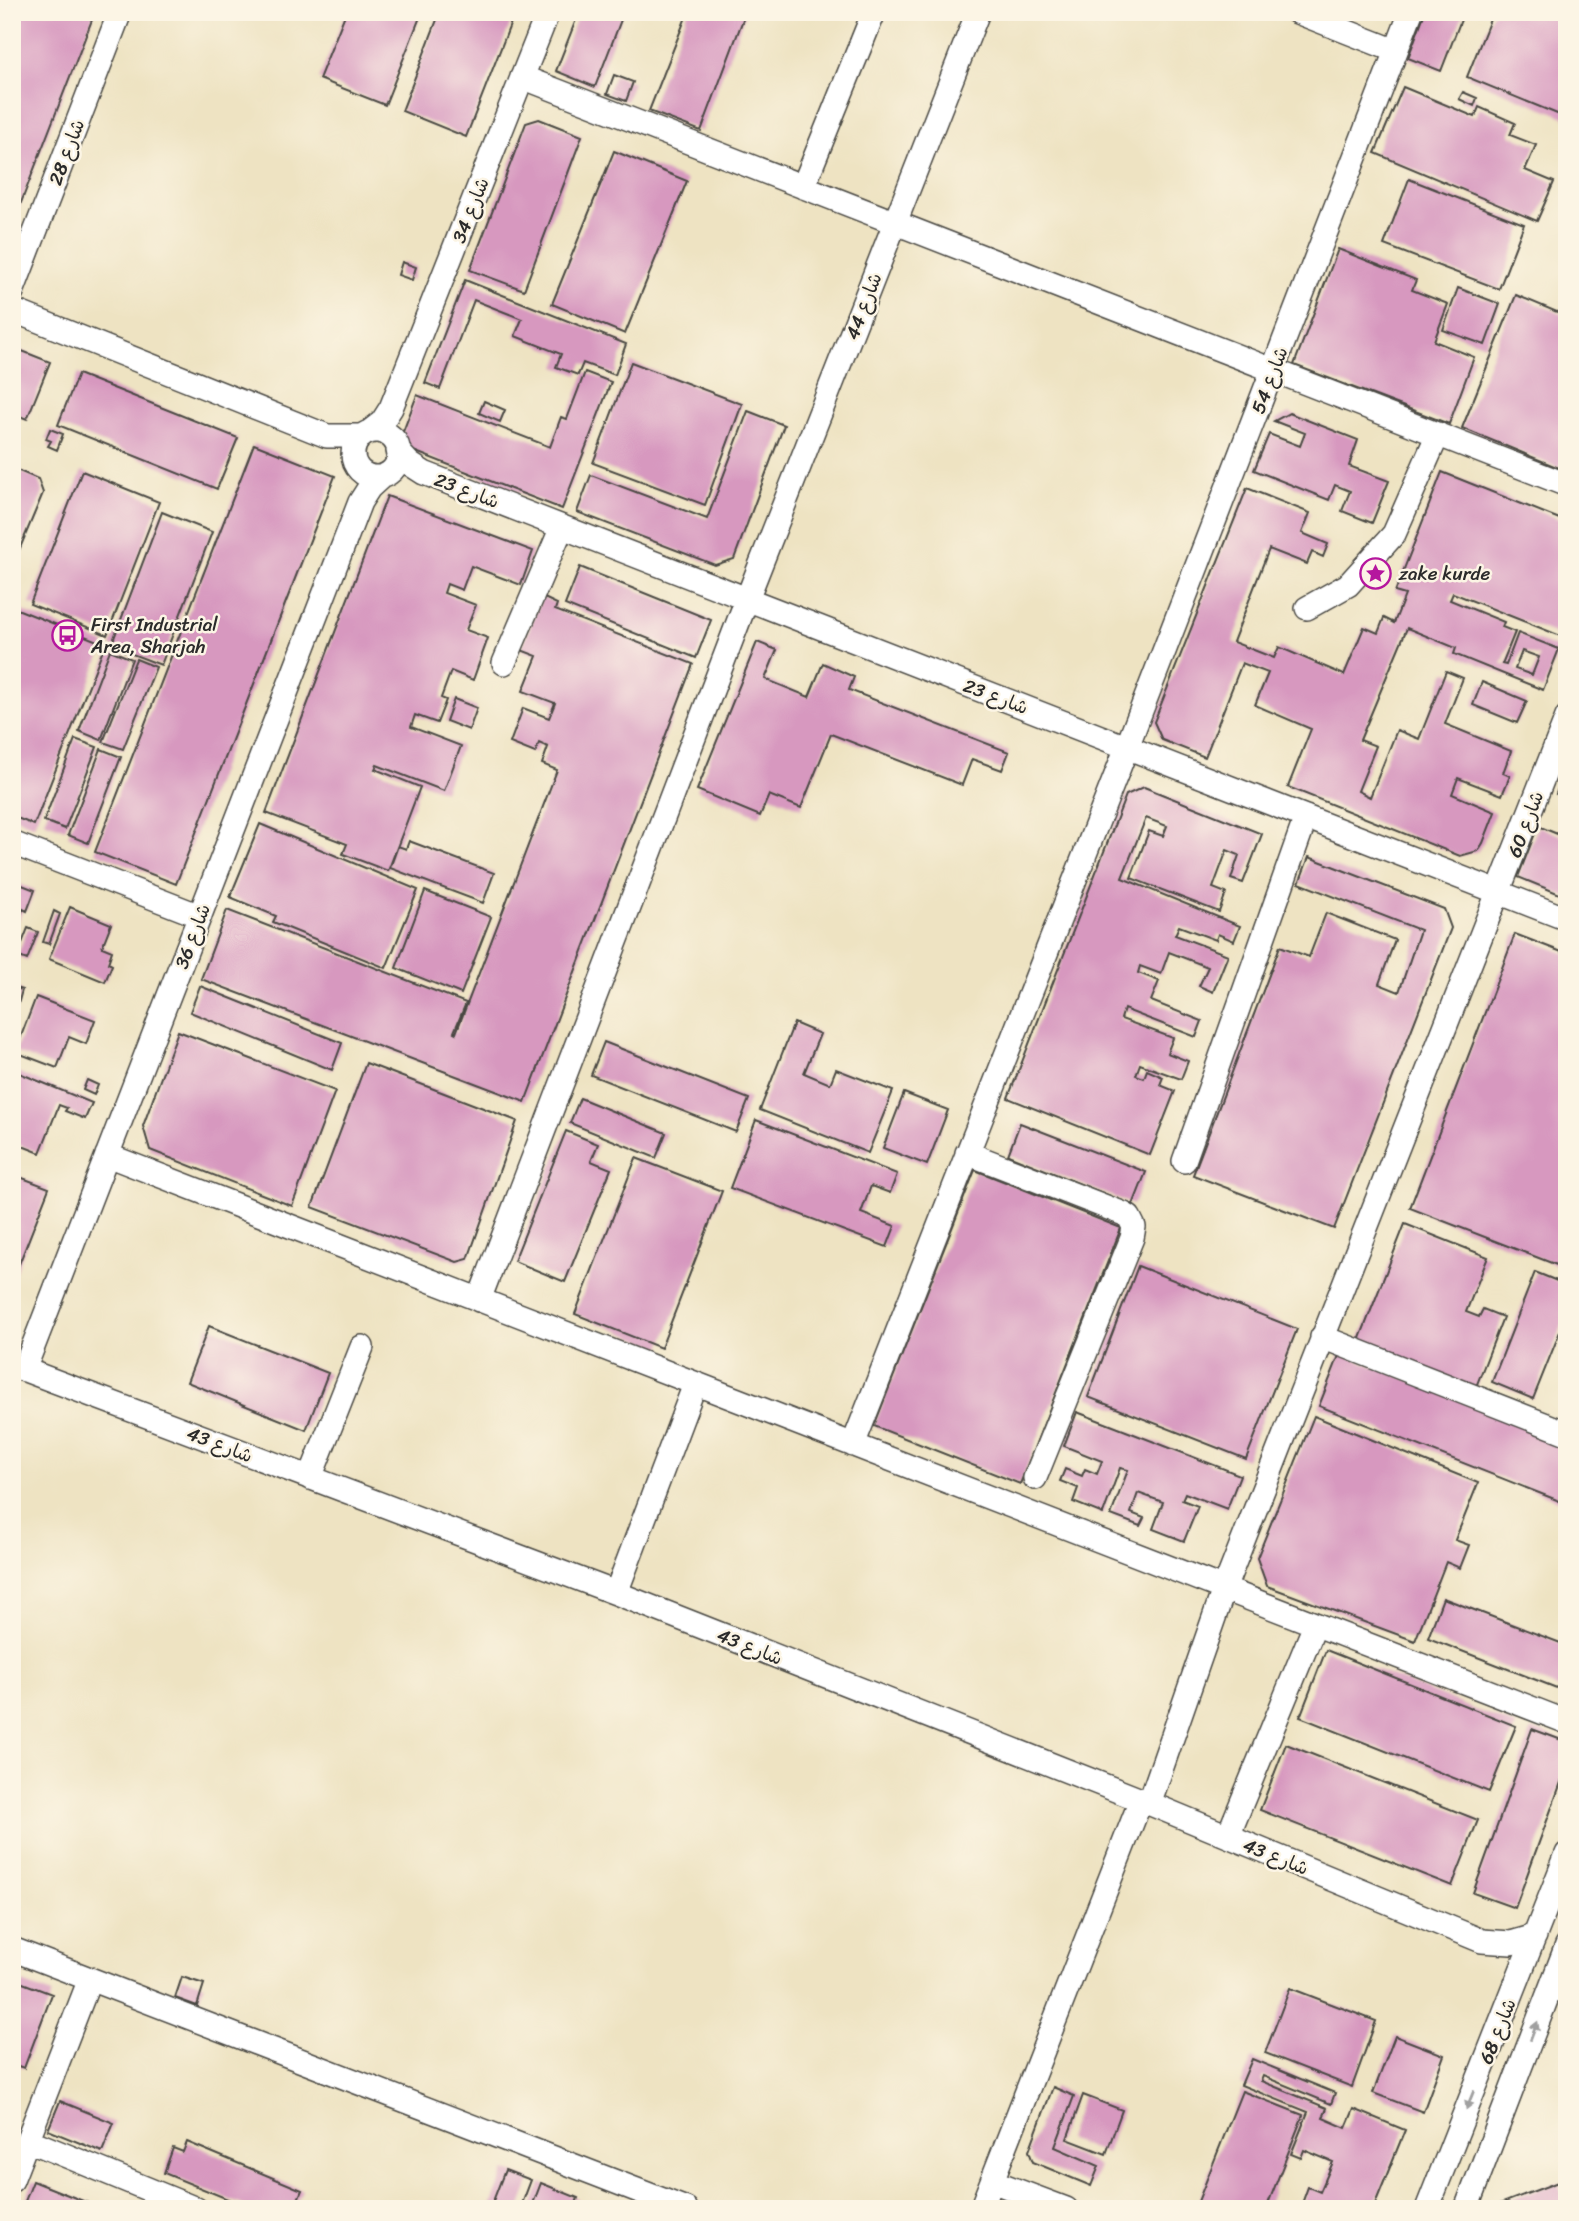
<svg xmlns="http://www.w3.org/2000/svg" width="1579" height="2221" font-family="Sriracha,'Playpen Sans Arabic',sans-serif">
<rect width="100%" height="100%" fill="#fcf5e5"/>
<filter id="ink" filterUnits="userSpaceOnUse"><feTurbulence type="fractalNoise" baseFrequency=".0143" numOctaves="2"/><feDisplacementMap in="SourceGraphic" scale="14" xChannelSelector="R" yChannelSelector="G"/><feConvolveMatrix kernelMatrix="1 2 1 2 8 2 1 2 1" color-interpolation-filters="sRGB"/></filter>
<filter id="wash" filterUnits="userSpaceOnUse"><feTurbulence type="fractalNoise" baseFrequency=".00686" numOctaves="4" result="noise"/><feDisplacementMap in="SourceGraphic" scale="28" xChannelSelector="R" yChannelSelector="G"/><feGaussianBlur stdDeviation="1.57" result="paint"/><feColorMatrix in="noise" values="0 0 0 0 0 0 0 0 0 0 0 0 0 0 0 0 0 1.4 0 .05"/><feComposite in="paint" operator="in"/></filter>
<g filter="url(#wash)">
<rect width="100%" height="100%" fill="#eee3c2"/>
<g id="blocks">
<path fill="#d798bf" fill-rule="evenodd" d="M12,12H95L12,226Z
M346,12H422L385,105L319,79Z
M440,12H515L466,137L402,111Z
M579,12H624L595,87L556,71Z
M688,12H740L745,14L701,131L649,111Z
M1425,12H1464L1441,71L1408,58Z
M1493,12H1567V118L1467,77Z
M614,75L633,82L626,101L607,94Z
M1403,87L1475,117L1479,107L1515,123L1510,135L1536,145L1525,170L1554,182L1537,221L1375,153Z
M1463,92L1477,98L1474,106L1459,99Z
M539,119L582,136L524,290L470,270L526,123Z
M614,151L687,181L625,334L552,304Z
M1409,179L1524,224L1499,289L1384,245Z
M1338,249L1416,280L1412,290L1448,304L1434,341L1474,357L1449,424L1294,365Z
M402,262L416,267L412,280L398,275Z
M465,280L626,344L615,375L583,363L578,375L556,367L561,354L515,336L522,319L474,300L440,389L425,383Z
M1458,288L1500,304L1485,345L1443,330Z
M1516,295L1564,315L1567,308V403L1564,409L1567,411V450L1559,468L1462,428Z
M12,347L50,362L27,419L12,413Z
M631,362L742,404L705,505L593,463Z
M585,372L611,382L562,509L398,445L417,395L550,447L561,417L567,419Z
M78,374L238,438L217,489L58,425Z
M484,401L505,410L500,422L479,413Z
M748,411L784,425L734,559L715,565L577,512L591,475L707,519Z
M1289,413L1358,440L1349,466L1389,481L1372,523L1342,511L1350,491L1335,485L1329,500L1254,470L1269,434L1300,446L1305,433L1274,421Z
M50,429L63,434L57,450L48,446L51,441L46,439Z
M254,444L335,476L176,884L95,852Z
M12,468L38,479L43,493L12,567Z
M82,471L159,502L107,635L30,604Z
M1442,472L1567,522V627L1563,637L1453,593L1450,600L1504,622L1502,627L1515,632L1502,664L1506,665L1518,633L1559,649L1543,690L1454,654L1456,648L1407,628L1360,740L1376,746L1358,791L1370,797L1397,730L1419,739L1446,671L1463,678L1445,724L1511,751L1503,773L1510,776L1502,795L1458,778L1452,794L1495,812L1483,843L1478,851L1460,856L1288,787L1311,729L1255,705L1268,673L1242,663L1205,757L1162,740L1154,722L1247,488L1310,513L1302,533L1328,544L1323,557L1312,552L1307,564L1269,549L1233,642L1274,658L1279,647L1344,675L1364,627L1378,633L1384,618L1394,623L1405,595L1395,592ZM1522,651L1539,657L1532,675L1515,669Z
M387,496L533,551L521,585L471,566L462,590L447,584L444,593L476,605L466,630L488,638L473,680L451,671L441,698L446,700L437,723L415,715L411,727L461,746L444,791L377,765L375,769L420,787L388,871L343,854L347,844L266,813Z
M162,512L212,532L161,665L111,646Z
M580,567L711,620L696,658L565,605Z
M542,597L557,604L555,610L693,664L525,1102L201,979L227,910L466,1003L454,1032L456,1033L557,770L542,764L548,747L539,743L535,753L510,743L523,708L549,718L555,703L523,691L537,656L521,650Z
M12,607L105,644L34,825L12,816Z
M757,642L777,650L765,679L809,697L823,663L854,677L849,690L1009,752L1002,770L972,759L962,785L831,734L801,808L769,795L760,816L697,790Z
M110,650L132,659L101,740L79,731Z
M136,659L156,667L123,749L103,742Z
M1482,682L1527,701L1517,723L1473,705Z
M454,699L477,708L469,730L446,721Z
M75,739L97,747L65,829L44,821Z
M101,749L121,757L88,843L68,835Z
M1567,765V798L1556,794Z
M1144,787L1262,834L1243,883L1231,879L1239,855L1227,850L1213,888L1226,893L1219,912L1131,878L1149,831L1163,836L1167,826L1146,818L1122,878L1240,926L1234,941L1218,934L1216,940L1179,926L1175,935L1228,955L1213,992L1199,986L1208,967L1169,952L1161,974L1140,966L1138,973L1159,981L1151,1001L1202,1021L1196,1037L1124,1009L1121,1019L1173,1038L1167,1053L1188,1061L1181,1079L1140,1064L1136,1075L1144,1078L1147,1070L1163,1077L1160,1085L1175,1091L1150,1155L1008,1098L1126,795Z
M260,824L418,890L386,968L273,922L276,916L230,897Z
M1538,826L1567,838V897L1518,877Z
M409,841L494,873L483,903L390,868L398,846L406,849Z
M1309,857L1444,909L1451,928L1334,1229L1193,1175L1280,946L1309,957L1326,913L1395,940L1379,984L1399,992L1420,930L1299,883Z
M12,881L35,890L27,911L23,909L15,929L12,928Z
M425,891L491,917L461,994L396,968Z
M70,907L111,924L102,947L112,951L108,963L112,965L105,982L49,959Z
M54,911L60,914L49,944L43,942Z
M28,928L38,932L27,960L17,956Z
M1515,934L1567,954V1269L1410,1208Z
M200,986L342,1043L332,1070L190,1012Z
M12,987L22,990L17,1008L12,1007Z
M36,997L95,1020L86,1044L69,1037L57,1068L15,1052Z
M794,1023L820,1034L804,1073L830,1084L836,1069L893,1091L868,1153L760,1110Z
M178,1031L335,1091L292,1206L150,1150L143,1126Z
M604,1042L749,1099L736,1132L591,1075Z
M366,1063L517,1121L468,1259L457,1262L312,1207Z
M12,1070L92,1103L85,1119L65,1111L67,1108L59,1105L40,1153L12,1142Z
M87,1080L98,1085L94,1095L83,1090Z
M904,1093L948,1110L927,1165L883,1148Z
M580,1098L666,1133L656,1158L570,1123Z
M756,1120L897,1174L890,1193L871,1186L861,1213L895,1226L887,1247L730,1188Z
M1020,1123L1146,1172L1133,1205L1008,1155Z
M566,1131L598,1144L591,1161L611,1169L565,1282L514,1261Z
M636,1158L722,1191L661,1348L575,1314Z
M975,1170L1121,1228L1020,1484L874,1426Z
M12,1174L49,1188L12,1282Z
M1405,1224L1488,1257L1466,1312L1479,1317L1483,1309L1503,1317L1474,1392L1357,1346Z
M1138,1266L1297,1329L1246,1459L1088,1397Z
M1535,1272L1567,1285V1314L1533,1399L1492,1382Z
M209,1326L328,1373L306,1430L187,1382Z
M1340,1353L1567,1442V1504L1319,1406Z
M1077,1412L1240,1475L1227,1509L1185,1493L1182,1500L1198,1506L1184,1541L1153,1529L1163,1502L1138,1493L1131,1513L1144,1518L1140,1526L1111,1515L1128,1470L1120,1468L1103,1514L1073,1502L1078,1488L1060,1481L1065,1469L1082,1476L1085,1469L1097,1474L1102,1461L1064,1446Z
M1314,1416L1478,1483L1455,1540L1469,1545L1460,1568L1446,1562L1415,1641L1267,1586L1257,1558Z
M1443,1598L1563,1644L1567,1635V1692L1428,1638Z
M1326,1650L1516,1726L1489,1792L1300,1717Z
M1532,1729L1567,1742V1766L1515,1908L1473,1893Z
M1286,1744L1478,1820L1452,1886L1260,1810Z
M182,1977L204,1984L197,2006L175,1998Z
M12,1979L52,1994L24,2068L12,2064Z
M1290,1988L1376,2021L1352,2087L1265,2053Z
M1395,2036L1444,2055L1423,2112L1373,2093Z
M1252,2059L1335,2093L1331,2104L1263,2076L1261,2081L1327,2108L1323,2118L1346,2128L1354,2109L1405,2130L1373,2209H1339L1326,2203L1324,2209H1300L1308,2187L1320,2192L1333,2162L1304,2150L1301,2158L1291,2154L1308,2112L1241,2085Z
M1053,2087L1074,2096L1055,2147L1099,2166L1091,2186L1033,2162L1029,2151Z
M1242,2091L1303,2115L1266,2209H1195Z
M1083,2095L1122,2110L1106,2154L1067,2139Z
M60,2101L114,2123L102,2152L48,2130Z
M187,2142L302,2190L294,2209H252L164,2173L173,2148L183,2152Z
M505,2170L531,2180L520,2209H490Z
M33,2181L103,2209H22Z
M1558,2182L1567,2209H1498L1497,2205Z
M541,2183L578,2198L574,2209H531Z"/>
</g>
</g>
<g filter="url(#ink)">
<use href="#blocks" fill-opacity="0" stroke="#484742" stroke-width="2"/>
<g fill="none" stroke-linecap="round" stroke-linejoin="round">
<defs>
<path id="minor" d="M1297,12L1396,51
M522,77L1567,485
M803,187L874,12
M12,292L120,12
M12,310L327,436H362
M353 454a23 23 0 1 1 46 0a23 23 0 1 1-46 0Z
M369,432L382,422L391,408L548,12
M398,451L410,464L424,473L1567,919
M1307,608L1348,585L1394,534L1438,434
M504,663L562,527
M12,843L200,916
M967,1153L1124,1214L1129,1217L1134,1227L1132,1238L1035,1478
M107,1155L1567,1722
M1184,1161L1306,817
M479,1300L747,599L978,12
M1322,1337L1567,1433
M12,1365L616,1593L1141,1800L1482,1941L1511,1943L1535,1936
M24,1370L360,502L369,488L381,477
M853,1445L1127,747L1411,12
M310,1478L362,1347
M616,1593L695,1384
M1149,1804L1224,1589L1567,717
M1228,1836L1315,1625
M12,1949L686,2209
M28,2140L196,2209
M12,2180L90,1979
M992,2181L1066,2209
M981,2209L1141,1800
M1427,2209L1567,1854
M1466,2209L1567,1945"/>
</defs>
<use href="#minor" stroke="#484742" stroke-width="26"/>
<use href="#minor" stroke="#fff" stroke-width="23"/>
</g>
<defs><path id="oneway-solid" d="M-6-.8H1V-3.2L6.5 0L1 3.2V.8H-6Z" transform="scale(1.75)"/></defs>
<g fill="#a0a0a0">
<use href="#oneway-solid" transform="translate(1534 2031) rotate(-69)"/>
<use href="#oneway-solid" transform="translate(1470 2100) rotate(112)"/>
</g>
</g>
<defs>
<symbol id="sight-ring" viewBox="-11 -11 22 22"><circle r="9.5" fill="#fcf5e5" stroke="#b5179e" stroke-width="1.5"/><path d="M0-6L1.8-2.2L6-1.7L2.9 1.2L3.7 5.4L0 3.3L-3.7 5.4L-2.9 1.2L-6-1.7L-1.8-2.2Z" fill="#b5179e"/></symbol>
<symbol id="bus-ring" viewBox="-11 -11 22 22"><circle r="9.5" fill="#fcf5e5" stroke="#b5179e" stroke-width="1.5"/><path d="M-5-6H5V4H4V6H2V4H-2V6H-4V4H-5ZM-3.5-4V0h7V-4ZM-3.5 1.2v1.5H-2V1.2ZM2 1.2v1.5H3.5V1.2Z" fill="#b5179e"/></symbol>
</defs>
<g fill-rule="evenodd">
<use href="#sight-ring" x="1358" y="556" width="35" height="35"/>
<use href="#bus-ring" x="50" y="618" width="35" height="35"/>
</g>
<g text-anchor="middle" stroke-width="5" stroke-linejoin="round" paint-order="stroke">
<g font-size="19" fill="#2b2b2b" stroke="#fcf5e5">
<text transform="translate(66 152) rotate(-69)" y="7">شارع 28</text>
<text transform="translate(470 210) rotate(-68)" y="7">شارع 34</text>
<text transform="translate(863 306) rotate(-69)" y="7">شارع 44</text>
<text transform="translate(1269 380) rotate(-69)" y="7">شارع 54</text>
<text transform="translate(467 490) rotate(21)" y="7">شارع 23</text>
<text transform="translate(996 696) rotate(21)" y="7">شارع 23</text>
<text transform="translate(1525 824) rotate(-69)" y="7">شارع 60</text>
<text transform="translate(192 936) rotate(-69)" y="7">شارع 36</text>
<text transform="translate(220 1444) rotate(21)" y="7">شارع 43</text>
<text transform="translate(750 1646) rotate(22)" y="7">شارع 43</text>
<text transform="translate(1276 1856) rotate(22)" y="7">شارع 43</text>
<text transform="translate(1497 2031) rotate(-68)" y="7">شارع 68</text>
</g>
<g font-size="19" fill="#2b2b2b" stroke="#fcf5e5" text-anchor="start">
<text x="1399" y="580">zake kurde</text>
<text x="91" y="631">First Industrial<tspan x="91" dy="22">Area, Sharjah</tspan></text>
</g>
</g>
<rect width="1579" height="2221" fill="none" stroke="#fcf5e5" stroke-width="42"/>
</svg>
